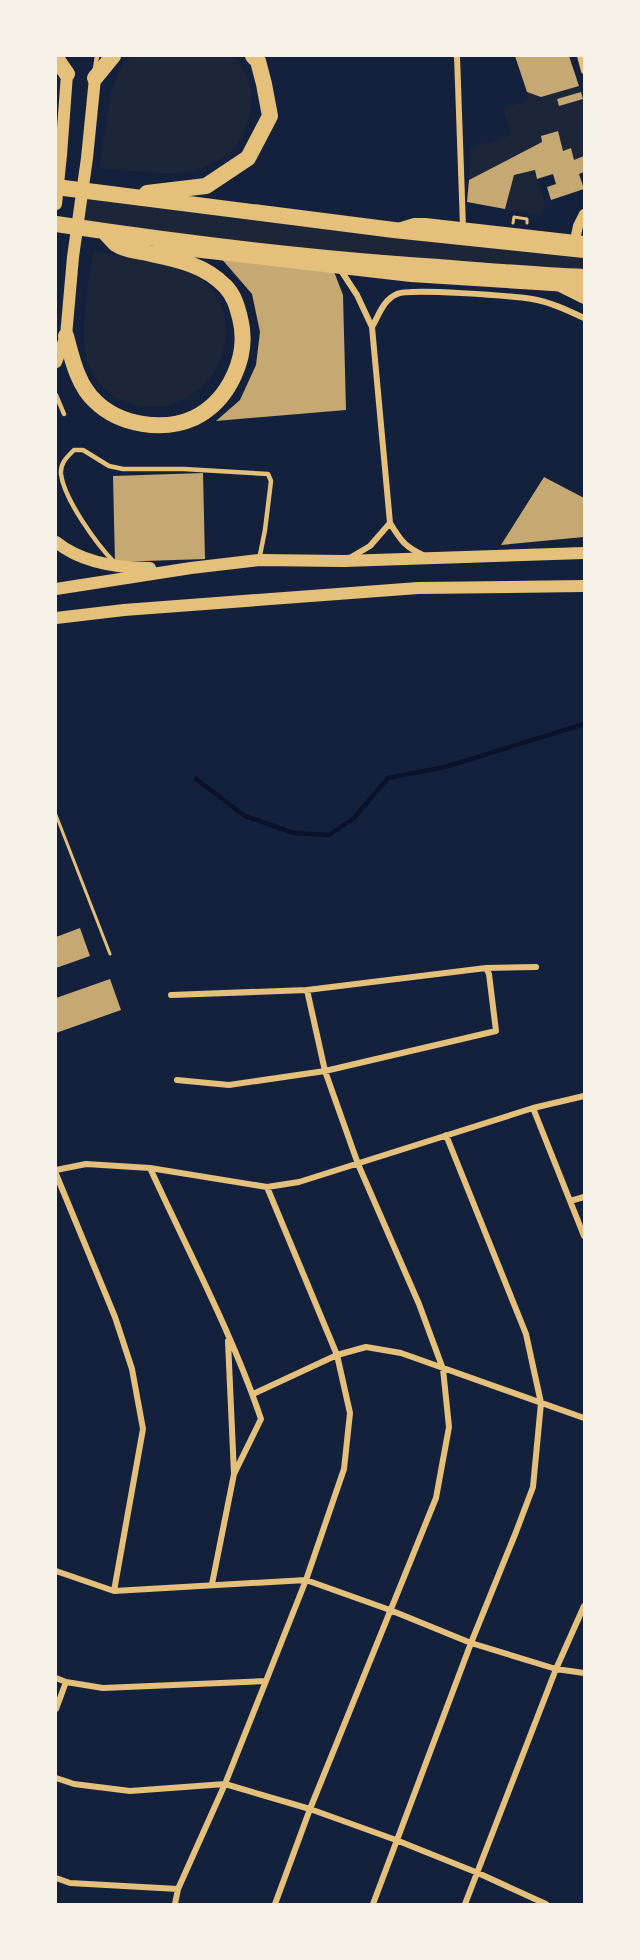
<svg xmlns="http://www.w3.org/2000/svg" width="640" height="1960" font-family="Helvetica,sans-serif">
<rect width="100%" height="100%" fill="#14213d"/>
<path fill="#1d2539" d="M131,56H234C240,64 246,73 250,84C255,103 248,129 236,146C231,153 206,168 197,170C173,177 126,170 99,168L111,93L119,69Z
M579,86L581,92L557,100L559,106L583,99L584,156L574,160L571,148L563,151L557,131L541,136L542,142L469,180L471,148L511,135L503,108L529,100L527,92L541,97Z
M535,170L545,203L541,216L505,209L514,175Z
M87,196L584,242V283L83,223Z
M93,251C113,254 133,257 152,260C161,261 171,261 179,264C190,268 200,277 208,285C259,343 192,433 121,400C106,393 92,377 87,360C79,330 89,281 93,251Z"/>
<g fill="none" stroke-linecap="round" stroke-linejoin="round">
<path stroke="#0b132b" stroke-width="4.5" d="M196,779L245,816L294,833L329,835L354,818L388,778L445,767L584,724"/>
</g>
<path fill="#c6a872" d="M515,56H569L579,86L541,97L527,92Z
M581,92L583,99L559,106L557,99Z
M558,131L563,151L571,148L574,160L584,156V172L579,174L584,189L551,200L547,187L556,184L553,174L537,179L535,170L514,175L505,209L467,202L469,180L542,142L541,136Z
M220,257L333,269L343,295L346,410L216,421L240,400L256,365L260,332L252,294Z
M203,473L205,559L115,562L113,476Z
M544,477L584,498V537L501,545Z
M80,928L90,956L56,968V937Z
M110,979L121,1010L56,1033V998Z"/>
<g fill="none" stroke-linecap="round" stroke-linejoin="round">
<path stroke="#e5c07b" stroke-width="3" d="M513,223L514,217L527,219V223
M56,815L110,954"/>
<path stroke="#e5c07b" stroke-width="4.5" d="M95,69L97,56
M56,395L64,414
M115,563C97,545 64,499 61,474C60,463 67,457 74,450H83L109,466L123,469H184L268,474L271,481L265,530L259,560"/>
<path stroke="#e5c07b" stroke-width="6" d="M457,56L463,227
M580,56L584,71
M340,269L357,295L372,327L390,523C401,541 405,547 425,556
M372,327C379,315 383,300 397,294C409,288 513,296 532,299C550,302 567,310 584,318
M348,559L370,546L390,523
M171,995L307,990L486,968L536,967
M177,1080L229,1085L325,1071L496,1031L489,974L486,968
M533,1108L584,1236
M150,1168C188,1251 232,1333 261,1419L234,1474
M56,1170L86,1164L150,1168L267,1187L299,1182L533,1108L584,1096
M56,1174L115,1317L132,1369L143,1429L114,1591
M570,1201L584,1197
M253,1394L337,1355L366,1347L401,1353L584,1418
M56,1571L114,1591L306,1580L390,1610L471,1643L556,1669L584,1673
M212,1584L234,1474L228,1341
M56,1678L66,1682L103,1688L266,1681
M56,1709L66,1682
M56,1778L74,1784L130,1791L225,1784L310,1809L396,1840L478,1873L546,1904
M56,1878L70,1883L178,1889
M175,1904L178,1889L225,1784L266,1681L306,1580L344,1469L350,1413L337,1355L267,1187
M275,1904L310,1809L436,1498L449,1427L443,1369L419,1304L358,1164L325,1071L307,990
M373,1904L471,1643L516,1532L533,1487L541,1403L526,1334L446,1135
M465,1904L556,1669L584,1606"/>
<path stroke="#e5c07b" stroke-width="10" d="M401,227L414,223H425L584,241
M575,240L578,226L584,214
M157,248L411,277L584,288"/>
<path stroke="#e5c07b" stroke-width="12" d="M56,204L61,155L67,74
M562,287L584,298
M56,362L66,336L73,257L87,158L95,78
M56,542C82,563 117,568 150,568
M56,589L191,568L259,560L344,561L584,553
M56,618L124,610L418,588L584,586"/>
<path stroke="#e5c07b" stroke-width="16" d="M56,58L67,74
M95,78L113,56
M56,187L394,230L584,250
M147,193L206,186L248,158L270,116L264,84L258,61L253,56
M56,224C183,243 311,259 439,267C488,271 536,275 584,277
M66,336C72,359 78,386 96,402C120,425 163,432 194,418C229,401 250,356 240,318C237,306 234,295 225,286C204,264 175,259 147,253C137,251 125,250 116,244C112,241 108,235 103,231"/>
</g>
<rect width="640" height="1960" fill="none" stroke="#f6f1e7" stroke-width="114"/>
</svg>
